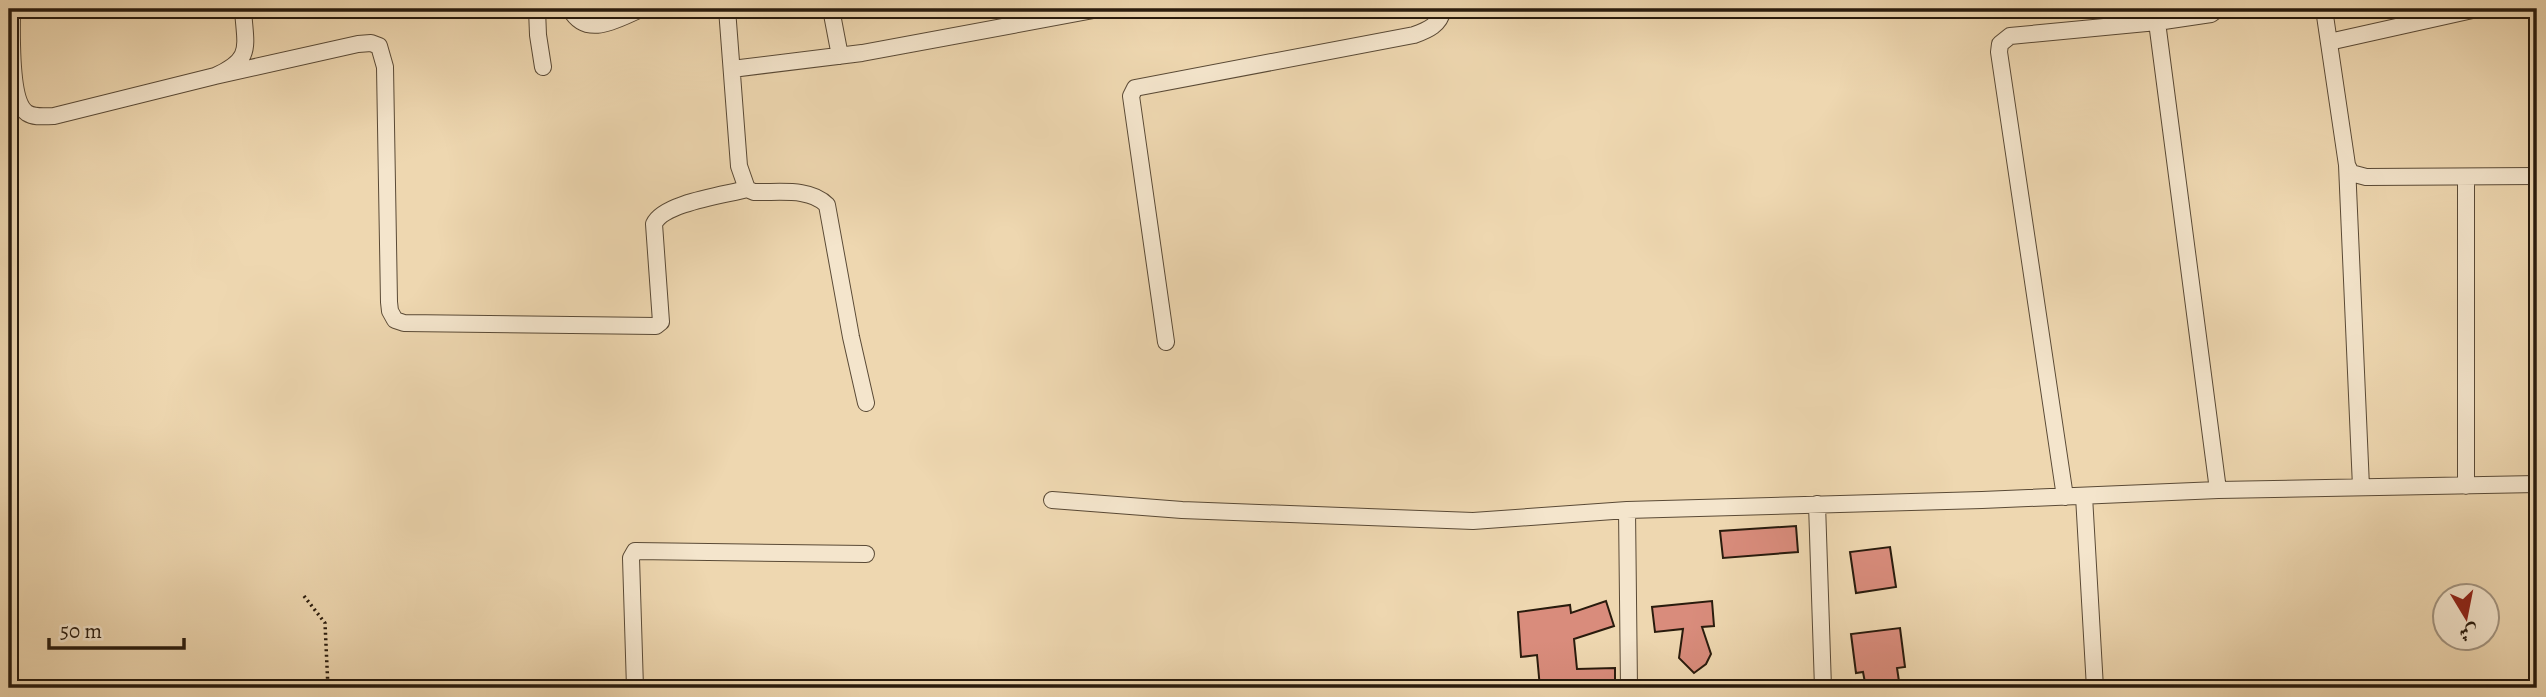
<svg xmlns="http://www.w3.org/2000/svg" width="2546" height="697" font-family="Alegreya,Amiri,serif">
<rect width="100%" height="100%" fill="#eed7b0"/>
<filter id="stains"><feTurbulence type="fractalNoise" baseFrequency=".00286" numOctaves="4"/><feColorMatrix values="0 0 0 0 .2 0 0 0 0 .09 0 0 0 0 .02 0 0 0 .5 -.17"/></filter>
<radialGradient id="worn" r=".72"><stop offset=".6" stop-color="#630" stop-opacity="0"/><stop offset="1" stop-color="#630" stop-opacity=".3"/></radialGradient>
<path fill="#d98c7c" stroke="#291b0d" stroke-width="2" d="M1796,526L1798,552L1723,558L1720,531Z
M1890,547L1896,587L1856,593L1850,552Z
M1606,601L1614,626L1574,639L1577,669L1615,668V688H1540L1537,655L1521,657L1518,612L1570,605L1571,613Z
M1712,601L1714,626L1702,627L1711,654L1706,664L1694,673L1679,658L1683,629L1655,632L1652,607Z
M1900,628L1905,667L1897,668L1900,688H1866L1863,672L1856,673L1851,634Z"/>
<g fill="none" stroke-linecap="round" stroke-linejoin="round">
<defs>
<path id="street" d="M12,9C12,30 9,101 27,113C35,118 45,116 54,116L215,76C254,59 245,46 243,9
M537,9L538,35L543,67
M570,9C587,39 617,19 641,9
M727,9L739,166L747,189
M831,9L840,56
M2324,9L2347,165L2351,173L2366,177L2537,176
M2157,22L2218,490
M2329,42L2477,9
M732,69L862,53L1099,9
M215,76L358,44L371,43L379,46L385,67L389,302L390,311L395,320L404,323L656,326L661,322L654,224C663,203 725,195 747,189L754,192C777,193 810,187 827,205L851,337L866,403
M2347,165L2361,487
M2466,177V486
M1166,342L1131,96L1135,88L1414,35C1428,30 1440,25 1443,9
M2084,496L2095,688
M2065,497L1999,52L2000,44L2010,36L2157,22L2211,14L2218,9
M1052,500L1182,510L1473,521L1627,510L1982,500L2218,490L2537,484
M1817,504L1823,688
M1627,510L1629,688
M635,688L631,558L635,551L866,554"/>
</defs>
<use href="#street" stroke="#5a4a36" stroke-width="18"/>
<path stroke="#291b0d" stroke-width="3.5" stroke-dasharray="2 3.5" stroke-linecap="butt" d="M304,596L325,623L328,688"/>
<use href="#street" stroke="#f4e5cc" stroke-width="16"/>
</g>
<rect width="2546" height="697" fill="none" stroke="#eed7b0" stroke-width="35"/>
<rect x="10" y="10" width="2525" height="676" fill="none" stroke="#291b0d" stroke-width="3.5"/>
<rect x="18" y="18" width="2511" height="662" fill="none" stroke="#291b0d" stroke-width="2"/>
<g transform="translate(2466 617) rotate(170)"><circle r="33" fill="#f4e5cc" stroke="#a39480" stroke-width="2"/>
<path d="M0-5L12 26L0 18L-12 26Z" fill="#8f2418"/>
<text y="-10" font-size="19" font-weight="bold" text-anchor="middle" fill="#291b0d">ش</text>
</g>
<path d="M49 638v10h135v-10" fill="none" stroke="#291b0d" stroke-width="3.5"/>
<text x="60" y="638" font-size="21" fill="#291b0d" stroke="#f4e5cc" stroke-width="5" paint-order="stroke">50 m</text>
<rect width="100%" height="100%" filter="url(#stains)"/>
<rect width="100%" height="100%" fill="url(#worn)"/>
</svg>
